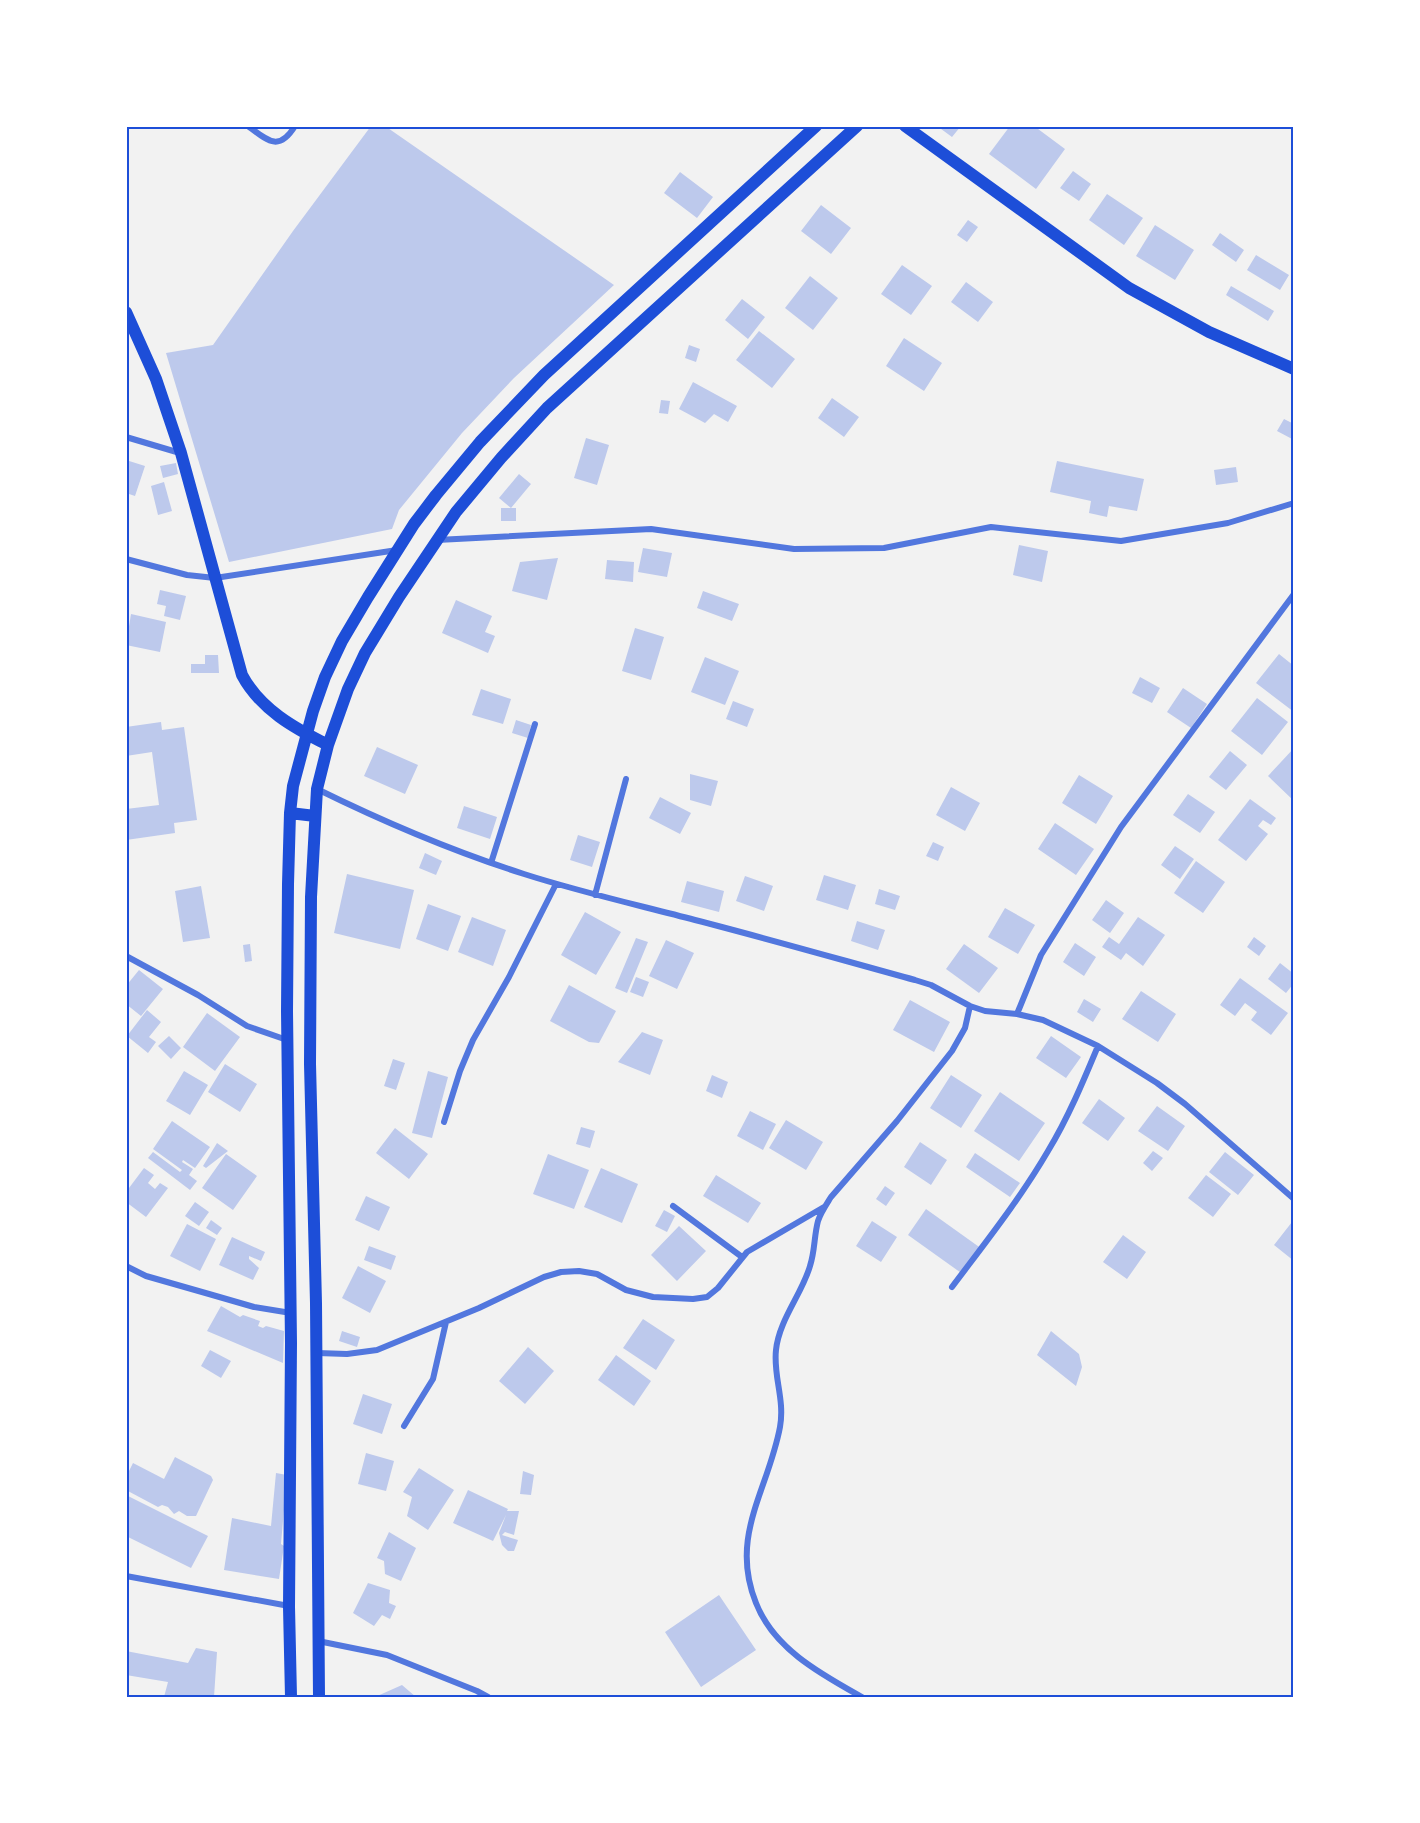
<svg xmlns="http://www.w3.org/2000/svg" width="1420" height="1823" font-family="Mulish,sans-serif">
<rect width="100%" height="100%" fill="#f2f2f2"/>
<path fill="#bdc9ec" d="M371,126H385L614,285L514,378L462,433L399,510L392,529L229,562L166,353L213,345L293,231Z
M937,126H961L952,137Z
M1010,126H1034L1065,149L1036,189L989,154Z
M1073,171L1091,184L1079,201L1060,188Z
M680,172L713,197L697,218L664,193Z
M1107,194L1143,218L1124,245L1089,220Z
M821,205L851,228L831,254L801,231Z
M968,220L978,227L967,242L957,235Z
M1155,225L1194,250L1175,280L1136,256Z
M1220,233L1244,250L1236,262L1212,245Z
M1256,255L1289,275L1280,290L1247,270Z
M902,265L932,286L911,315L881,294Z
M810,276L838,298L813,330L785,308Z
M966,282L993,302L978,322L951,302Z
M1231,286L1274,311L1268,321L1226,295Z
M742,299L765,317L748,339L725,320Z
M759,331L795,359L772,388L736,360Z
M904,338L942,363L924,391L886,366Z
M689,345L700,349L696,362L685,358Z
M693,382L737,406L728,422L714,414L705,423L679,409Z
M832,398L859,417L844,437L818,418Z
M661,400L670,401L668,414L659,413Z
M1284,419L1294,424V440L1277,431Z
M586,438L609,445L597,485L574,478Z
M126,460L145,466L135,496L126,493Z
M1057,461L1144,479L1137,511L1109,506L1107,517L1089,513L1091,501L1050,492Z
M176,463L178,474L163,478L160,466Z
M1236,467L1238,482L1216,485L1214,470Z
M519,474L531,484L511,508L499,498Z
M164,482L172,511L158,515L151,486Z
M501,508H516V521H501Z
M1019,545L1048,551L1042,582L1013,575Z
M643,548L672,553L667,577L638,572Z
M558,558L547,600L512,591L520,562Z
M607,560L634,562L633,582L605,579Z
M160,590L186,596L180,620L164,616L166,606L157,604Z
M703,591L739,604L732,621L697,608Z
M456,600L492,616L485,632L495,636L488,653L442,633Z
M131,614L166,622L160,652L126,645Z
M635,628L664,637L651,680L622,671Z
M1279,654L1294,666V712L1256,683Z
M205,655H218L219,673H191V664H205Z
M705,657L739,671L725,705L691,692Z
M1140,677L1160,688L1152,703L1132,693Z
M1183,688L1207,704L1191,728L1167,712Z
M481,689L511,699L503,724L472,715Z
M1257,698L1288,722L1262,755L1231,731Z
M733,701L754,709L747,727L726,719Z
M516,720L531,725L528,738L512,733Z
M161,722L162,730L184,727L197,820L174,823L175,833L126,840V809L159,805L152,752L126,756V727Z
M377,747L418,765L405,794L364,776Z
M1294,748V801L1268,776Z
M1230,751L1247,765L1226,790L1209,777Z
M690,774L718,781L711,806L690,800Z
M1079,775L1113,796L1096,824L1062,803Z
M951,787L980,803L965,831L936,815Z
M1188,794L1215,812L1200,833L1173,815Z
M660,797L691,813L680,834L649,818Z
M1250,799L1276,818L1271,825L1263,820L1258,826L1268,834L1246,861L1218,840Z
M464,806L497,817L490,839L457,828Z
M1055,823L1094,849L1076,875L1038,849Z
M578,835L600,842L592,867L570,860Z
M933,842L944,847L938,861L926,856Z
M1175,846L1194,859L1180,879L1161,865Z
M425,853L442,861L436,875L419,868Z
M1196,861L1225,882L1203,913L1174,893Z
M347,874L414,890L400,949L334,933Z
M824,875L856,885L848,910L816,900Z
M745,876L773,886L764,911L736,901Z
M687,881L724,891L719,912L681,902Z
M201,886L210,938L183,942L175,891Z
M879,889L900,896L895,910L875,904Z
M1106,900L1124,913L1110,933L1092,920Z
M428,904L461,916L448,951L416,939Z
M1005,908L1035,925L1018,954L988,937Z
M585,912L621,932L596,975L561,955Z
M472,917L506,930L493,966L458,952Z
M1138,917L1165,935L1143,966L1126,953L1121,960L1102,947L1109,937L1119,944Z
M857,921L885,930L878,950L851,941Z
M1254,937L1266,946L1259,956L1247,947Z
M636,938L648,942L627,993L615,988Z
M666,940L694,953L677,989L649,976Z
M1075,943L1096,957L1084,976L1063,962Z
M250,944L252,961L245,962L243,945Z
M964,944L998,968L979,993L946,969Z
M1280,963L1294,974V983L1286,993L1268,979Z
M139,970L163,989L141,1016L126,1004V986Z
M636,977L649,982L643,997L630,992Z
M1240,978L1288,1013L1271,1035L1251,1020L1257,1012L1245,1003L1235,1016L1220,1005Z
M569,985L616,1011L599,1043L589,1042L550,1021Z
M1141,991L1176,1014L1158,1042L1122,1019Z
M1084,999L1101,1009L1093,1022L1077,1012Z
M910,1000L950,1022L934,1052L893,1030Z
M147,1010L161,1022L149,1037L156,1042L148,1053L127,1036Z
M207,1013L240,1037L215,1071L183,1047Z
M642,1032L663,1040L650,1075L618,1062Z
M169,1036L181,1048L171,1059L158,1046Z
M1051,1036L1081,1057L1066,1078L1036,1058Z
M393,1059L405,1063L396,1090L384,1086Z
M225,1064L257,1084L240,1112L208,1092Z
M184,1071L208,1085L190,1115L166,1101Z
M428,1071L448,1077L432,1138L412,1133Z
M712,1075L728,1082L722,1098L706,1091Z
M951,1075L982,1095L961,1128L930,1108Z
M1000,1092L1045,1123L1019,1161L974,1131Z
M1099,1099L1125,1118L1108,1141L1082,1123Z
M1157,1106L1185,1126L1168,1151L1138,1131Z
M750,1111L776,1124L763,1150L737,1136Z
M786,1120L823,1142L806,1170L769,1148Z
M172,1121L210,1147L195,1168L183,1160L182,1162L193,1169L189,1175L197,1181L190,1190L148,1158L153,1152L180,1172L182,1170L153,1149Z
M581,1127L595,1131L590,1148L576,1144Z
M395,1128L428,1154L409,1179L376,1153Z
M920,1142L947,1160L931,1185L904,1167Z
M217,1143L228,1151L206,1168L203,1166Z
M1153,1151L1163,1158L1152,1171L1143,1163Z
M1225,1152L1254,1175L1238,1195L1209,1172Z
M975,1153L1020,1183L1010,1197L966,1167Z
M226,1154L257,1176L233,1210L202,1188Z
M548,1154L589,1170L574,1209L533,1194Z
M144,1168L154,1175L148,1183L155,1189L160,1183L168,1188L146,1217L126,1202V1192Z
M601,1168L638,1184L622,1223L584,1207Z
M716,1175L761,1203L748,1223L703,1196Z
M1206,1175L1231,1194L1213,1217L1188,1198Z
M885,1186L895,1193L886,1206L876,1199Z
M366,1196L390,1207L379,1231L355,1220Z
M195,1202L209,1212L199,1226L185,1216Z
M926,1209L982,1249L964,1275L908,1235Z
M664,1210L675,1216L667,1232L655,1226Z
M211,1220L222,1228L217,1235L206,1228Z
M872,1221L897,1237L881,1262L856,1246Z
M1292,1222L1294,1224V1261L1274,1245Z
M187,1224L216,1239L200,1271L170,1256Z
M679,1226L706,1251L677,1281L651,1255Z
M1123,1235L1146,1252L1127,1279L1103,1262Z
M232,1237L265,1252L261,1261L249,1256V1259L259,1268L253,1280L219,1265Z
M369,1246L396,1256L391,1270L364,1260Z
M358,1266L386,1281L370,1313L342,1298Z
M221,1306L240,1317L243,1315L260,1321L258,1326L263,1328L266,1326L284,1331L283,1363L207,1331Z
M643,1319L675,1340L656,1370L623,1348Z
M342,1331L360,1337L357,1347L339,1341Z
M1051,1331L1079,1354L1082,1367L1076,1386L1037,1355Z
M528,1347L554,1371L525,1404L499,1381Z
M210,1350L231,1361L221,1378L201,1366Z
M616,1355L651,1381L634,1406L598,1380Z
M363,1394L392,1404L382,1434L353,1424Z
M366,1453L394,1461L386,1491L358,1484Z
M175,1457L211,1476L213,1480L196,1516H187L179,1511L174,1514L168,1507L162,1505L158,1507L126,1490V1477L133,1463L164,1479Z
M419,1468L454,1490L428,1530L407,1516L412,1497L403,1492Z
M523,1471L534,1475L531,1495L520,1494Z
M276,1473L287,1475L281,1544L284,1546L279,1579L224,1570L232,1518L271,1526Z
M468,1490L508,1509L507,1511H519L514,1535L505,1532L502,1535L518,1540L514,1551H508L502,1545L499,1533L506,1515L493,1541L453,1523Z
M126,1495L208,1536L191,1568L126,1536Z
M389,1532L416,1548L401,1581L385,1574L384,1561L377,1558Z
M368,1583L390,1590L389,1603L396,1606L390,1619L382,1615L374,1626L353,1613Z
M719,1595L756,1650L701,1687L665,1632Z
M196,1648L217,1652L214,1697H164L168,1682L126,1675V1651L188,1663Z
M402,1685L416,1697H375Z"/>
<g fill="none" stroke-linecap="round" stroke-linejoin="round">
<path stroke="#5277de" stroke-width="6" d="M248,126C268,141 279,152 295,126
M126,437L180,453
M437,540L651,529L794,549L884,548L991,527L1121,541L1228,523L1294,503
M126,559L187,575L215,578L397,550
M317,789C384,822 452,851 524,874C580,892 638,905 695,920C769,939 842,960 915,980L931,985L970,1006L985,1011L1017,1014L1043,1020L1098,1046L1157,1083L1185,1104L1294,1199
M491,863L535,724
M595,895L626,779
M126,956L198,995L247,1026L287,1040
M1017,1014L1041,955L1121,827L1294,594
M444,1122L460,1071L473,1040L509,977L556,884
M673,1206L742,1257
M126,1266L146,1276L209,1294L254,1307L291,1313
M952,1287C985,1243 1020,1199 1048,1151C1068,1118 1083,1082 1098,1046
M317,1353L347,1354L377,1350L479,1308L544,1277L561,1272L579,1271L597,1274L626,1290L653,1297L693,1299L707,1297L718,1288L747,1252L824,1207
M404,1426L433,1379L446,1322
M126,1576L289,1606
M318,1641L387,1655L477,1691L488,1697
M862,1697C821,1674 774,1649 756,1603C729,1536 768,1491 780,1427C785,1399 773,1376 776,1350C779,1320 802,1294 810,1266C815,1251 814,1236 818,1221C821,1212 826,1205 831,1197L897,1121L952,1051L965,1028L970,1006"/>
<path stroke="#1d4ed8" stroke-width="12" d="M905,126L1129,288L1209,332L1294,369
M126,312L156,379L181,453L242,675C260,709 294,728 328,745
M290,813L315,816
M291,1697L289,1607L291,1343L287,1011L288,884L290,813L293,786L313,711L325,677L342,641L368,597L414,524L436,495L480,442L544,375L816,126
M319,1697L316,1303L310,1064L311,897L317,789L328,745L348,689L365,653L399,597L456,512L501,458L547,408L857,126"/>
</g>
<rect width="1420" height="1823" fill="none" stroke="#ffffff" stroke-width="255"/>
<rect x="128" y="128" width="1164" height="1568" fill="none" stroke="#1d4ed8" stroke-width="2"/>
</svg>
